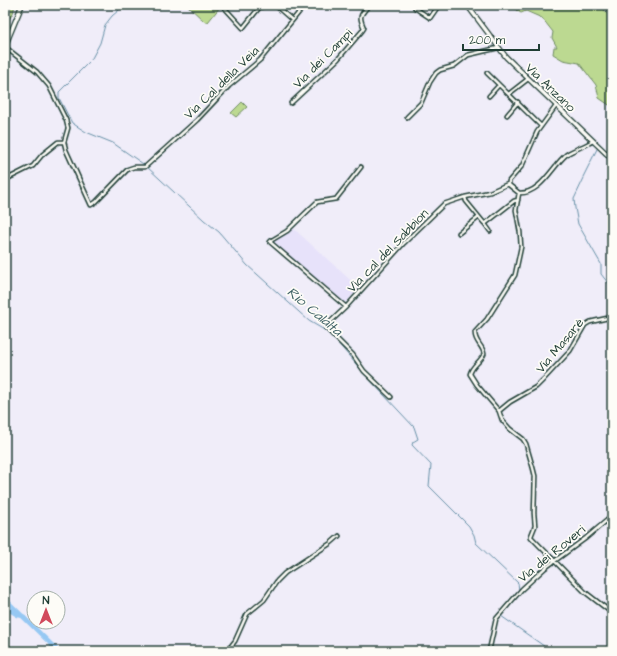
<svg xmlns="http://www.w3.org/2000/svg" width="617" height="656" font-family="'Architects Daughter',sans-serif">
<rect width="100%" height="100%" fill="#f0edf9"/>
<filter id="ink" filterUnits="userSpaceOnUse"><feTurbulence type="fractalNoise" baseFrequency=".025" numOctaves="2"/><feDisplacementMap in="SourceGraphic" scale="8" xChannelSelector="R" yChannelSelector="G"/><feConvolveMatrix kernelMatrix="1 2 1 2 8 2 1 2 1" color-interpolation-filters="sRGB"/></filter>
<g filter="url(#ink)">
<path fill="#e7e2fa" d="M292,227L359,288V289L344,304L272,242Z"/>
<path fill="#bcd991" stroke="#6e8b62" d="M5,5H15L13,13L6,24L5,23Z
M187,5H218L220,7L208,22H205Z
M516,5H607L604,10L612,19V107L599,98L596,85L579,63L563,60L553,54L554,47H557L552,38L553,32L542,18L526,11L521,13L516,10Z
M242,102L247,107L236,117L231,113Z"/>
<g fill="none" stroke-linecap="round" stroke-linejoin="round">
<path stroke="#6690a7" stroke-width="1" d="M125,5L112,16L105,25L100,43L91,60L59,92V98L72,123L86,132L113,143L146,166L204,220L219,232L247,265L309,321L326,331L337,342L368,378L414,427L418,439L413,442L412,445L431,465L429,486L469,526L474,535L476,543L518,583L519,590L499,613
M583,177L597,149
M584,178L574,199L575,208L578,224L601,264V274L612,288
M501,616L551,651"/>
<path stroke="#96c8f3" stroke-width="4.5" d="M5,599L58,651
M5,607L18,615L23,616"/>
<defs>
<path id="minor" d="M222,5L243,28L259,8L267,5
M275,5L292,20
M417,5L415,8L430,18L439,5
M5,47L37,72L49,86L66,120L68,128L64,142L66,150L91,205L96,202L128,169L134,167H145L197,120L229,86L260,60L305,5
M487,73L541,126
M510,94V93L528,79
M489,96L499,85
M291,103L338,59L362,31L364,28C358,15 361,15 369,5
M556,106L537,132L522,166L509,181V185L519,193C541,194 552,166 567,154C575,149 585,146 593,141
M507,115L518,102
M407,117L421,103L430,82L436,73L440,70L454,66L468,55L498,48
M361,167L336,199L317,202L287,231L272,240L270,242L346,307L404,243L444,204L465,197L490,192L508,184
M5,180L33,166L42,155L58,142H64
M465,197L466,201L484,223H486L514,201L518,200
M485,224L490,231
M459,233L479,217
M346,307L327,325L326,328L353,355L364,371L391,397
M612,317L590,322L585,325L570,351L544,379L536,387L510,402L499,411L502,420L510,429L523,439L526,444L533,468L535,476L534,513L535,526L531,536V537L585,592L612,613
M499,411L477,385L470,374C472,365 481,362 484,354C483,345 474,342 475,332L487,319L515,275L521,247L520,232L516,210L519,193
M227,651L235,641L247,614L264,600L277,581L285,573L331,543L339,536
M489,651L496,619L522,589L545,568L586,538L612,516"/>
<path id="secondary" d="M467,5L506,57L612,159
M5,46L22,5"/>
</defs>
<use href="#minor" stroke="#1f3d34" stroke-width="5.5"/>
<use href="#secondary" stroke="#1f3d34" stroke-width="6"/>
<use href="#minor" stroke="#fdfcf7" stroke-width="2.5"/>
<use href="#secondary" stroke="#fdfcf7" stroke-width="3.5"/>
</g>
</g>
<g text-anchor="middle" stroke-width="3.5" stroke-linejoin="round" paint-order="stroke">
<g font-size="13" fill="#1f3d34" stroke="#fdfcf7">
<text transform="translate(322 58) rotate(-45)" y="5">Via dei Campi</text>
<text transform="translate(221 82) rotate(-44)" y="5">Via Cal della Veia</text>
<text transform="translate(551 87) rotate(44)" y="5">Via Anzano</text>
<text transform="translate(387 250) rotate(-46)" y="5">Via cal del Sabbion</text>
<text transform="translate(559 345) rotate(-50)" y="5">Via Masarè</text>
<text transform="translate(551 553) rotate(-39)" y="5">Via dei Roveri</text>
</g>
<g font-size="14" font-style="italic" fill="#3d6064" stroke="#fdfcf7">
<text transform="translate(315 311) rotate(40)" y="5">Rio Calalta</text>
</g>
</g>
<rect width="617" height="656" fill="none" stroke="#fdfcf7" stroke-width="20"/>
<rect x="10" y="10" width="597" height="636" fill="none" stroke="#1f3d34" stroke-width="1.5" filter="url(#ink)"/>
<g transform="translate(46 610)"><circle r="19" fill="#fdfcf7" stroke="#a4b0a9"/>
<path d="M0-3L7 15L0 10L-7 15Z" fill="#d1495b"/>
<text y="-6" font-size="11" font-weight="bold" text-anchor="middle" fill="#1f3d34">N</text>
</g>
<path d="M463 44v6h76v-6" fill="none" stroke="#1f3d34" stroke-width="2"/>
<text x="469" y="44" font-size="12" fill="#1f3d34" stroke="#fdfcf7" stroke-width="3" paint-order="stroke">200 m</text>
</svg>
